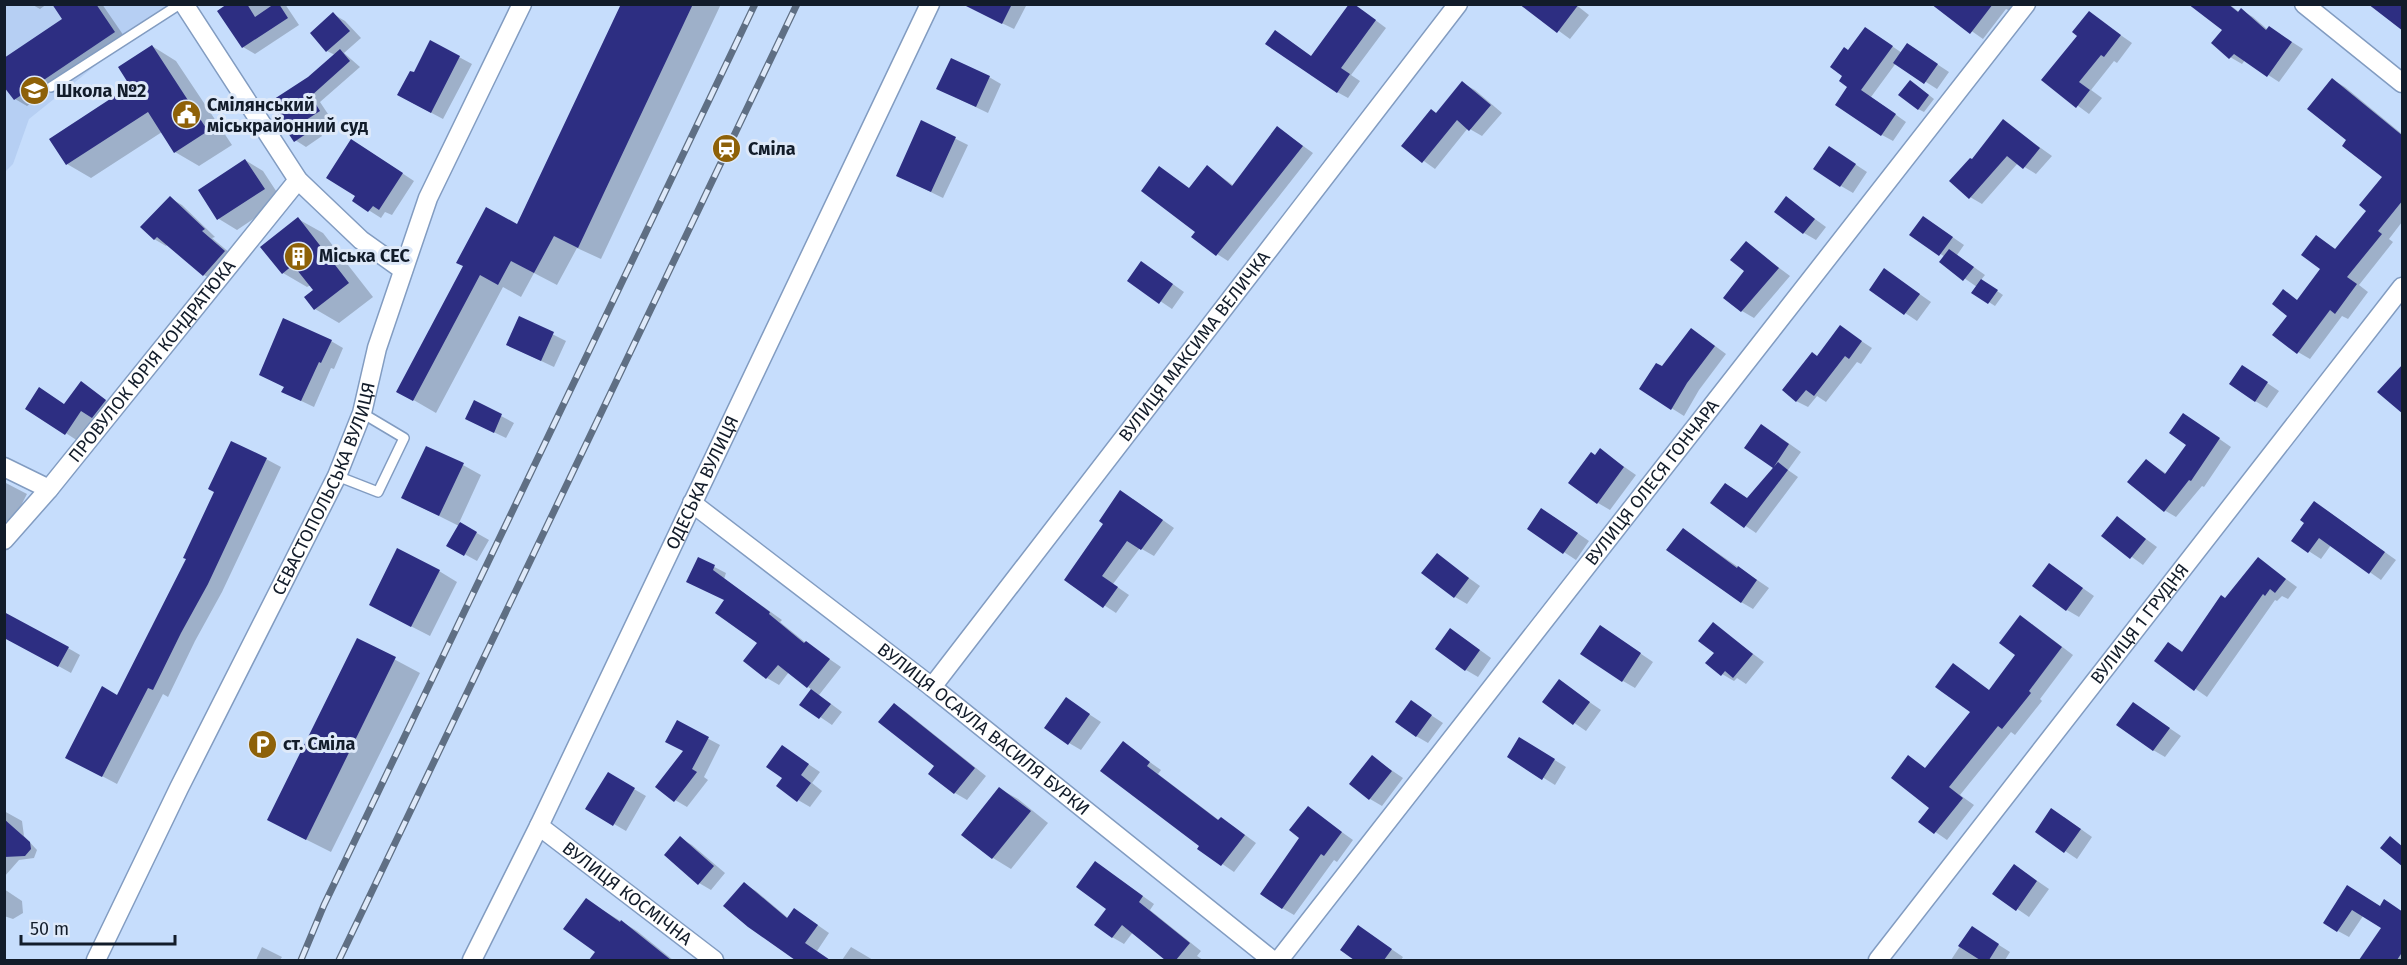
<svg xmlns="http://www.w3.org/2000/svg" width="2407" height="965" font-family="'Fira Sans',sans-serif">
<rect width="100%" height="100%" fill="#c6ddfc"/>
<path fill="#b6cff3" d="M5,5H166L172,15L100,62L29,119L13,164L5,172Z"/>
<path fill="#0003" d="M31,4H47L40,9Z
M54,4H102L126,39L27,106L15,99L64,19Z
M230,4H285L299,25L255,54L243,47Z
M623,4H721L601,259L577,248L557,285L534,273L521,297L503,287L436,413L398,391L465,266L518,226Z
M971,4H1027L1014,29L981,13Z
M1522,4H1575L1589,15L1570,39Z
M1933,4H2015L2010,11L2006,9L1983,39Z
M2191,4H2229L2239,12L2241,10L2253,17L2268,30L2270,28L2303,49L2279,82L2245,60L2242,64L2230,57L2224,30Z
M1362,10L1386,28L1351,75L1360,81L1348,98L1337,92L1286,38L1312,57Z
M2089,13L2132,43L2117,63L2114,61L2091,90L2102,98L2089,114L2043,80L2079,35Z
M333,14L345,21L361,38L344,53L360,67L320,102L330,117L316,126L322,136L306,147L295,140L309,78L335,55L327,51Z
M1876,35L1902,53L1908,45L1949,72L1937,89L1896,63L1871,97L1906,122L1893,141L1882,135L1844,75L1848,51Z
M431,42L472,64L443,119L411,102L414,74Z
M152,46L176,61L232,145L199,166L175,152L162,132L91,178L67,164L132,87Z
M989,77L1001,84L988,113L938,89Z
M2333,80L2345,87L2402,134V222L2389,239L2393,242L2359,285L2368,292L2348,319L2342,316L2310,359L2298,352L2283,291L2298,301L2322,269L2317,237L2337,250L2368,210L2384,177L2348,140Z
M1462,83L1475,90L1502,113L1482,136L1468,128L1435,169L1403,146L1437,114Z
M1916,85L1934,99L1924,112L1918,109Z
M2003,121L2052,156L2036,174L2018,163L1982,204L1970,197L1973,161Z
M922,122L968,145L943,198L910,182Z
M1278,128L1313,153L1228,261L1217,254L1197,232L1208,167L1234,186Z
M364,148L414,181L392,215L385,212L381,218L354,201L357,196Z
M1841,155L1867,172L1853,193L1841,186Z
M245,160L263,171L282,200L237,230L219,219L200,190Z
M170,198L182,205L215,237L212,238L236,258L216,282L204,275L168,244L166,246L154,239Z
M1786,198L1826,227L1816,240L1804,233Z
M298,219L323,233L373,297L339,323L315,309V290L311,285L307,287L283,273Z
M1935,225L1964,245L1957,255L1985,275L1981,280L2003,295L1995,306L1973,292L1977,287L1941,262L1945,257L1911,234Z
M1746,243L1790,276L1754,318L1742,311L1747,270Z
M1153,270L1184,292L1172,309L1129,280Z
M1885,270L1931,302L1917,321L1871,290Z
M520,318L566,341L554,367L520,351Z
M1840,327L1872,348L1861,364L1857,362L1826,402L1817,396L1808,407L1796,401L1818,357Z
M1703,337L1726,354L1699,390L1684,416L1641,389L1662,368Z
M331,341L343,348L334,369L331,368L314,407L295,398L285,387L261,375Z
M2254,374L2279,391L2267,408L2255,401Z
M81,383L117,408L104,424L93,418L78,441L27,408L65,405Z
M475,402L514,423L506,438L479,425Z
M2195,422L2231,447L2204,487L2202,486L2176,517L2164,510L2147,461L2167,474L2188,444Z
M1774,433L1801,452L1788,470L1798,477L1756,533L1712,503L1726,484L1748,499L1775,468L1746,448Z
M1600,450L1636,475L1610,510L1598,503L1596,456Z
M266,459L281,467L222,592L195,641L168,697L163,694L117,784L81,765Z
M463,465L481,475L459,523L489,540L477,561L448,545L459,526L403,498Z
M4,482L27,494L12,523L4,520Z
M1133,499L1174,528L1154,556L1140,548L1113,584L1129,595L1116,613L1066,580Z
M2326,510L2396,560L2381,580L2331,545L2321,559L2293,541Z
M1554,517L1589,541L1576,560L1529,529Z
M2117,518L2157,547L2143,565L2103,536Z
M1684,530L1769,588L1753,609L1741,602Z
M1437,555L1480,586L1467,604L1455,597Z
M699,559L726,573L724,579L782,620L780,622L806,643L841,667L819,695L842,712L832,725L801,704L812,690L789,672L779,685L767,678L759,643L726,601Z
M2258,559L2297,587L2288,599L2282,596L2277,601L2275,600L2207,697L2156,661L2169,644L2183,652Z
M2050,565L2094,596L2079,617L2067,610Z
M439,571L457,582L430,636L389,615Z
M1713,624L1764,662L1746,684L1737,678L1734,681L1722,674L1716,652Z
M2032,624L2073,655L2040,699L2042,701L2015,735L2011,732L1960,795L1974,805L1947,840L1921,822L1932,807L1909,757L1926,769L1972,712L1953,665L1990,691L2018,655Z
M1612,634L1653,662L1635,688L1623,681Z
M6,637L68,648L80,655L71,673Z
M1462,637L1491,658L1478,677L1466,670Z
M358,640L420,673L331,852L293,833Z
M1559,681L1601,710L1586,731L1544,702Z
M1066,699L1101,722L1081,750L1069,743Z
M1411,702L1443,723L1428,743L1416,736Z
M2134,704L2181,736L2165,757L2153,750Z
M894,705L906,712L986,776L967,800L955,793Z
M677,722L720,745L704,777L708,780L687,807L675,800L685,751Z
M1123,743L1161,770L1158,774L1220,821L1221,819L1233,826L1256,843L1234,872L1199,848L1201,846Z
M1532,746L1566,767L1555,785L1509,756Z
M783,747L820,772L812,783L822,791L810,807L798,800L784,778Z
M1372,757L1403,778L1382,806L1370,799Z
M608,774L646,796L626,831L588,809Z
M1000,789L1018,799L1048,823L1011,869L993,858L963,834Z
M1308,808L1353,840L1337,862L1334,860L1294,915L1282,908Z
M4,811L22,821L24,836L37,850L34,858L19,860L4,877Z
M2064,817L2092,837L2077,859L2037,832Z
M680,838L692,845L725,873L711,890L699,883Z
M1096,863L1154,904L1150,910L1201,951L1197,956L1203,960H1168L1133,932L1124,944L1112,937L1108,909Z
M2026,873L2049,889L2029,917L1994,893Z
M744,884L756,891L788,918L806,917L829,933L817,951L830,960H797L749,926Z
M2348,887L2381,907L2402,912V960H2361L2383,928L2363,916L2349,937L2338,931Z
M4,889L22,901L23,913L13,919L4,916Z
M586,900L637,931L673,960H601L595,955L598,952Z
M1359,927L1403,957L1401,960H1357L1342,949Z
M1972,928L2010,952L2005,960H1951Z
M262,947L282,957L280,960H256Z
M851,947L863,954L873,960H842Z"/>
<path fill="#2d2e82" d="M52,4H96L115,32L14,100L4,87V58L62,19Z
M227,4H247L255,17L274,4H279L288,18L242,48L217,11Z
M621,4H693L578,248L554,236L534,273L511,261L498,285L480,275L413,401L396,392L463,266L456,263L486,207L517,224Z
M962,4H1012L1002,24Z
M1349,4H1354L1376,20L1341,68L1350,74L1337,93L1265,44L1275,30L1311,56Z
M1519,4H1579L1557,33Z
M1931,4H1993L1970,34Z
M2188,4H2228L2238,12L2241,8L2266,30L2269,26L2292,42L2267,77L2234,54L2229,59L2211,43L2222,30Z
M2368,4H2403V31Z
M2089,11L2121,35L2104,57L2101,55L2079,82L2090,90L2076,108L2041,80L2077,36L2072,32Z
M333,12L350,31L326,52L310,33Z
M1865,27L1893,46L1861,90L1896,114L1881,136L1835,105L1847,87L1839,81L1842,76L1830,67L1844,47L1848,50Z
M430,40L460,56L431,113L397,95L410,71L414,72Z
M1907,43L1938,64L1924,84L1893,63Z
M152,45L208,131L174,153L148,112L66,165L49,139L130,86L118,67Z
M340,49L350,61L311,96L320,111L306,120L312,130L294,142L268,103L308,77Z
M951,58L990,76L976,107L936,89Z
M2332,78L2403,136V200L2378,231L2382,234L2347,277L2357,284L2335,314L2330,310L2297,354L2272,335L2287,316L2272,304L2283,289L2297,300L2320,269L2301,255L2316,235L2335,249L2366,211L2359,205L2382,177L2342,146L2346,140L2307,109Z
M1910,80L1929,95L1918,110L1898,95Z
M1462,81L1491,105L1469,131L1457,120L1422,163L1401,146L1431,109L1436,113Z
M2003,119L2040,148L2023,169L2007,156L1969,199L1949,181L1970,158L1972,159Z
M921,120L956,137L931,192L896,176Z
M1277,126L1303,146L1216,256L1191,237L1195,232L1141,191L1159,166L1189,188L1207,165L1232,186Z
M351,139L403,173L379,210L373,206L368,212L352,201L355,196L326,178Z
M1829,146L1856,164L1840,187L1813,169Z
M245,159L265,189L217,220L198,190Z
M170,196L205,229L202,231L225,251L203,276L157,237L154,240L140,227Z
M1786,196L1815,219L1803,234L1774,212Z
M1923,216L1953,237L1939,256L1909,235Z
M298,217L349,283L314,310L304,297L313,290L293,265L282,274L260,247Z
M1746,241L1779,268L1741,312L1723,298L1744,271L1730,260Z
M1949,249L1974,267L1963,281L1939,262Z
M1141,261L1173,284L1159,304L1127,281Z
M1884,268L1920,294L1904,315L1869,290Z
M1981,279L1998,290L1988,304L1971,293Z
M519,316L554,332L541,361L506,345Z
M283,318L332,340L321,363L319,362L301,401L281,392L284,387L259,375Z
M1840,325L1862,341L1849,359L1845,356L1814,396L1806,390L1796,402L1782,390L1812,352L1817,356Z
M1691,328L1715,346L1687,383L1671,410L1639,389L1656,363L1662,366Z
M2403,364V414L2377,392Z
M2242,365L2268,382L2255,402L2229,384Z
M81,381L106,400L92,418L81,411L65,435L25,409L39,387L64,404Z
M474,400L502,414L494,433L465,419Z
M2183,413L2220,438L2191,481L2189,480L2164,512L2127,482L2146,459L2165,474L2186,445L2169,433Z
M1761,424L1789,444L1773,468L1744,448Z
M231,441L267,458L208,584L181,633L153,690L148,688L102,777L65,758L102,686L117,695L186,559L183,558L214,492L208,489Z
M426,446L464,463L439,516L401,498Z
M1600,448L1624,467L1597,504L1568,483L1591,452L1595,455Z
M1778,462L1788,470L1744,528L1710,503L1725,483L1747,498Z
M1120,490L1163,520L1141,550L1127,541L1102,576L1118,587L1103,608L1064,580L1103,524L1099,521Z
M2314,501L2385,552L2369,574L2319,538L2308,553L2291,541L2304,523L2300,520Z
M1541,508L1578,533L1563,554L1527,529Z
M2117,516L2146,539L2130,559L2101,536Z
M460,522L477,532L464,556L446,546Z
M1683,528L1737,568L1738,566L1757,580L1741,603L1666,550Z
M397,548L440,570L411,627L369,605Z
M1437,553L1469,578L1454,598L1421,573Z
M698,557L715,565L713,570L770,612L769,614L804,643L806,641L830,659L807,688L778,665L766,679L743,661L757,643L715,613L724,600L686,582Z
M2258,557L2286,579L2275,593L2270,589L2265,596L2263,594L2194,691L2154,661L2168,642L2182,652L2221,595L2225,598Z
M2049,563L2083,588L2066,611L2032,586Z
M4,612L69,647L58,667L4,638Z
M2020,615L2062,647L2029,691L2031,693L2019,708L2002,729L1998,726L1949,787L1963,798L1934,834L1918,822L1929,808L1891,778L1908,755L1925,768L1970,712L1935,687L1953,663L1989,690L2015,655L1999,643Z
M1713,622L1753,654L1733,678L1725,671L1721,676L1705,663L1714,653L1698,641Z
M1600,625L1641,653L1622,682L1580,654Z
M1450,628L1480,650L1465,671L1435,649Z
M357,638L396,657L306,840L267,820Z
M1559,679L1590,702L1573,725L1542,702Z
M811,689L831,704L819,719L799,705Z
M1066,697L1090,714L1068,745L1044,728Z
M1411,700L1432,715L1416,737L1395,722Z
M2133,702L2170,728L2153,751L2116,725Z
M894,703L975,768L954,794L928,774L934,766L878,722Z
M677,720L709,737L692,769L697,772L674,802L655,787L683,751L665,742Z
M1519,737L1555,759L1542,780L1507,757Z
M1123,741L1150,762L1147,766L1218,820L1221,817L1245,835L1221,866L1197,849L1199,846L1100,771Z
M782,745L809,764L801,775L811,783L797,802L776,786L782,778L766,767Z
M1372,755L1392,771L1369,800L1349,784Z
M608,772L635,788L613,826L585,809Z
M999,787L1031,811L992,859L961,835Z
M1308,806L1342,832L1324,856L1321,854L1282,909L1260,894L1299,838L1289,830Z
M2051,808L2081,829L2064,853L2035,832Z
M4,819L30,842L31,849L25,856L4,857Z
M680,836L714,866L698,885L664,855Z
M2390,836L2403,847V867L2380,848Z
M1095,861L1143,896L1139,902L1190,943L1176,960H1165L1122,925L1112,938L1094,925L1106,909L1076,887Z
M2014,864L2037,881L2016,911L1992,894Z
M744,882L787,918L794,908L818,925L805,943L830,960H795L748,927L723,906Z
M2347,885L2380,906L2384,899L2403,912V951L2397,960H2359L2381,928L2352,910L2337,932L2323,923Z
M586,898L620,922L621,920L671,960H589L595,952L563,929Z
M1358,925L1392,949L1384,960H1354L1340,950Z
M1972,926L1999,944L1989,960H1980L1958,946Z"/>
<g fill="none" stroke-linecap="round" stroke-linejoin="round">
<defs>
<path id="service" d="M51,87L180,4
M337,476L378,492L404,438L362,413"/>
<g id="minor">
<path d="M184,4L298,180L361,240L403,270"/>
<path d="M2304,4L2402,83"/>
<path d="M4,467L49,489"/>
<path id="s1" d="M692,503L932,687L1272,960"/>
<path id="s2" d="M4,540L49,489L298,180"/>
<path id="s3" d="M932,687L1458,4"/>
<path id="s4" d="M539,826L714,960"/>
<path id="s5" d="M96,960L179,788L337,476L362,413L377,348L428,198L522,4"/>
<path id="s6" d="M472,960L539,826L930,4"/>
<path id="s7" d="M1279,960L2026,4"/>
<path id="s8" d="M1878,960L2402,287"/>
</g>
</defs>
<use href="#service" stroke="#829cc1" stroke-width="12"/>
<use href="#minor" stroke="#829cc1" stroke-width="21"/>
<use href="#service" stroke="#fff" stroke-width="9"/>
<use href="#minor" stroke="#fff" stroke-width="18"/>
<defs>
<path id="rail" d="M301,960L324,905L755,4
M339,960L797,4"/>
</defs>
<use href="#rail" stroke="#5f6f84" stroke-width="7"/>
<use href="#rail" stroke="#dee9f9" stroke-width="4.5" stroke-dasharray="14" stroke-linecap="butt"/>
</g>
<defs>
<symbol id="school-disc" viewBox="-11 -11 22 22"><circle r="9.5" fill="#8e6108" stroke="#dee9f9"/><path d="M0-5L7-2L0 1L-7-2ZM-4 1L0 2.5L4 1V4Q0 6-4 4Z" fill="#fff"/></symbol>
<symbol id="civic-disc" viewBox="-11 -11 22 22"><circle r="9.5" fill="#8e6108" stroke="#dee9f9"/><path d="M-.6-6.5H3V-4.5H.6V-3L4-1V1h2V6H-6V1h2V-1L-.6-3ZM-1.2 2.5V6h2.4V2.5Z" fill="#fff"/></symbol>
<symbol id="station-disc" viewBox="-11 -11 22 22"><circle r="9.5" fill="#8e6108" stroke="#dee9f9"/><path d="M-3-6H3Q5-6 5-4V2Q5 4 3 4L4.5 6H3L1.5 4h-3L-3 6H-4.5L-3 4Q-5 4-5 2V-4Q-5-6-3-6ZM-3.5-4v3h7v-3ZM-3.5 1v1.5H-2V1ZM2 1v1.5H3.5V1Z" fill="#fff"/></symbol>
<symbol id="building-disc" viewBox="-11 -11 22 22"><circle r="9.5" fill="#8e6108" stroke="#dee9f9"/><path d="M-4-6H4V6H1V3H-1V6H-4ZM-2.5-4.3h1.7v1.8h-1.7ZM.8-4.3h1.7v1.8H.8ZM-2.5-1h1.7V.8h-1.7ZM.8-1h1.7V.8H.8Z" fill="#fff"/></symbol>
<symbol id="parking-disc" viewBox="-11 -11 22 22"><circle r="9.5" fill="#8e6108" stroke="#dee9f9"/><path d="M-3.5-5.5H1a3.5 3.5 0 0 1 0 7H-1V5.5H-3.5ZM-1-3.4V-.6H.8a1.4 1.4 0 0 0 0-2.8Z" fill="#fff"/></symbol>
</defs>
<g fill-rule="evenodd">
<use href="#school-disc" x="18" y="74" width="33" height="33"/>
<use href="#civic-disc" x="170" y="98" width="33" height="33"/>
<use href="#station-disc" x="710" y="132" width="33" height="33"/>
<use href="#building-disc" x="282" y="240" width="33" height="33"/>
<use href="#parking-disc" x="246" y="728" width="33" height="33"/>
</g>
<g text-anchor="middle" stroke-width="6" stroke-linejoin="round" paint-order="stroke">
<g font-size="18" font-weight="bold" fill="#121c2a" stroke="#dee9f9" text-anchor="start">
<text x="56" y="97">Школа №2</text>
<text x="207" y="111">Смілянський<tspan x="207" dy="21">міськрайонний суд</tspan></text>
<text x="748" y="155">Сміла</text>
<text x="319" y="262">Міська СЕС</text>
<text x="283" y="750">ст. Сміла</text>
</g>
<g font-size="18" fill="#121c2a" stroke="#dee9f9">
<text dy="6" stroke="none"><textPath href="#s3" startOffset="430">ВУЛИЦЯ МАКСИМА ВЕЛИЧКА</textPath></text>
<text dy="6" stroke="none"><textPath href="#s2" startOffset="232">ПРОВУЛОК ЮРІЯ КОНДРАТЮКА</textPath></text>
<text dy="6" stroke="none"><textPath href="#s7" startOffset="606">ВУЛИЦЯ ОЛЕСЯ ГОНЧАРА</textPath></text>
<text dy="6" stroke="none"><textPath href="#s6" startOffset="530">ОДЕСЬКА ВУЛИЦЯ</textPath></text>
<text dy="6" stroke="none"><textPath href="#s5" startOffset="524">СЕВАСТОПОЛЬСЬКА ВУЛИЦЯ</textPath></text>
<text dy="6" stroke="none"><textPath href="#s8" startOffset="426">ВУЛИЦЯ 1 ГРУДНЯ</textPath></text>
<text dy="6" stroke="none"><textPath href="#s1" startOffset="369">ВУЛИЦЯ ОСАУЛА ВАСИЛЯ БУРКИ</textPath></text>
<text dy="6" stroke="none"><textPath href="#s4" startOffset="111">ВУЛИЦЯ КОСМІЧНА</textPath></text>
</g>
</g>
<rect width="2407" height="965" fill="none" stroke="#121c2a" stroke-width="12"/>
<path d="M21 935v9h154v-9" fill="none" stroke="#121c2a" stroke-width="3"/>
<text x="30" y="935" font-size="18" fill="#121c2a" stroke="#dee9f9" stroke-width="4.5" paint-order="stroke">50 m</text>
</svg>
